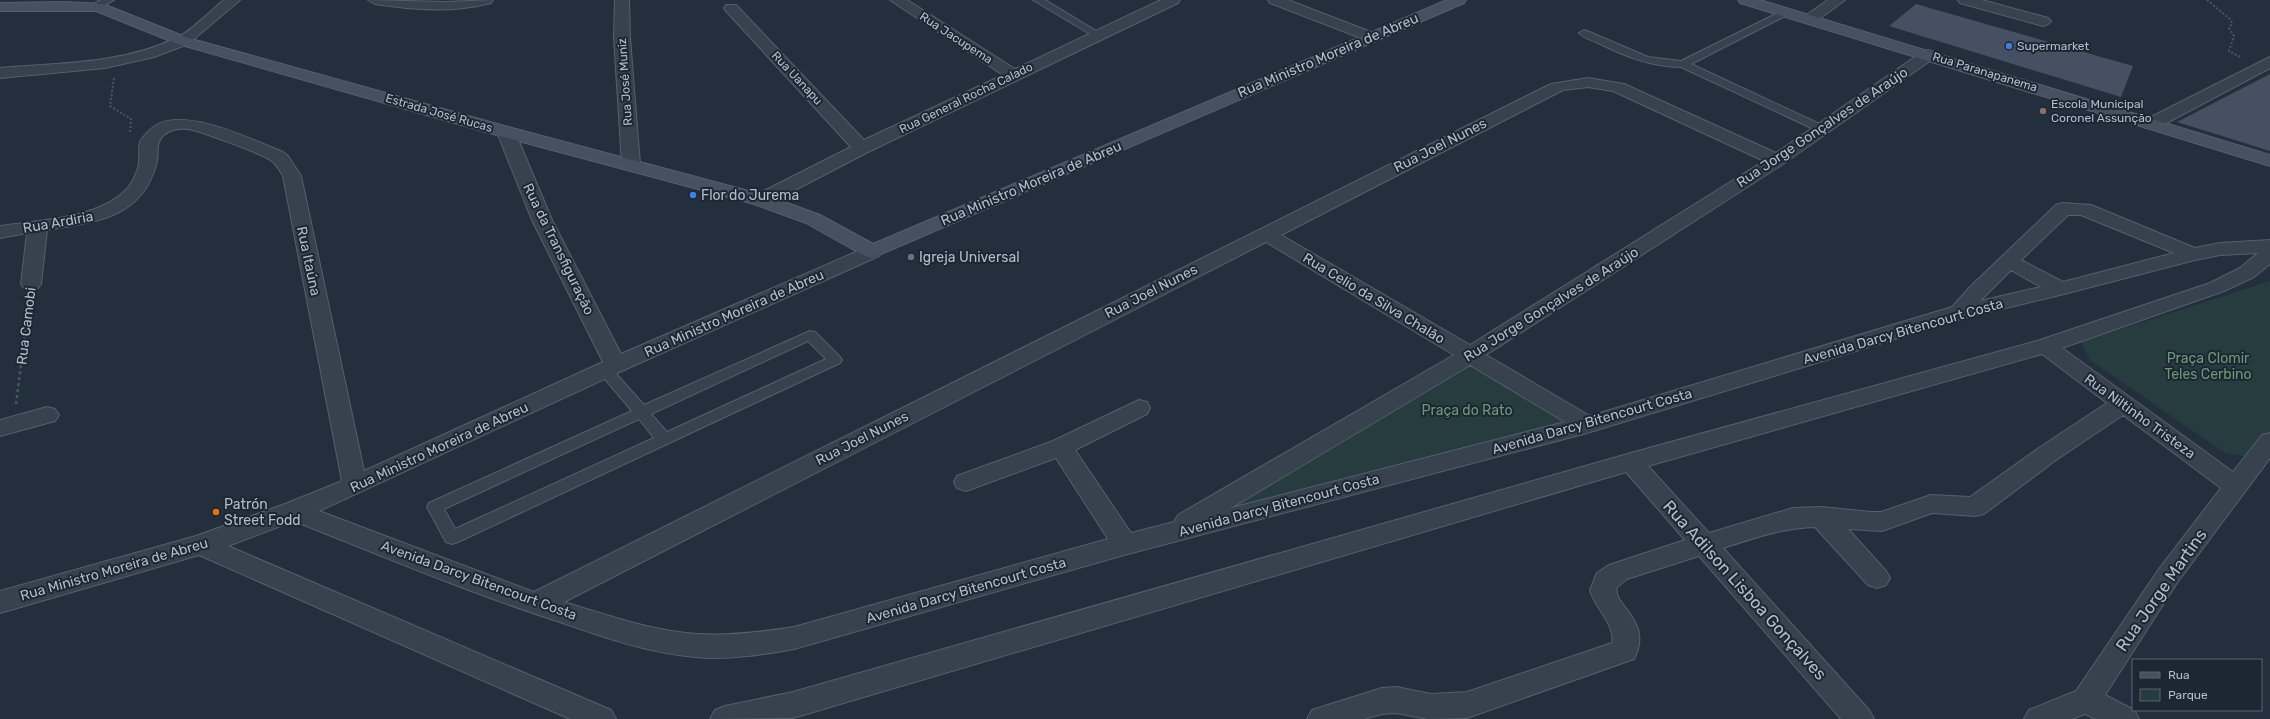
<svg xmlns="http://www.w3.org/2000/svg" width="2270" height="719" font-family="Rubik,sans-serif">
<rect width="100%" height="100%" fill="#242f3e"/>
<path fill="#263c3f" d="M2270,281V435L2254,458L2225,453L2090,360L2081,342Z
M1468,362L1578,422L1188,525Z"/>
<path fill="#455162" d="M1916,4L2133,66L2121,97L1889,26Z
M2270,74V151L2177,122Z"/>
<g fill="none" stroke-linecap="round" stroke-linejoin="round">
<defs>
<path id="lane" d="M101,0H114L97,9H91V5Z
M1033,0H1045L1103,35L1101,37H1095Z
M1786,9L1791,12L1789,14L1691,64L1826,127L1827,129L1826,131H1818L1681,67C1651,67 1625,56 1598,43C1592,40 1583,38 1579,33L1584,30L1587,31L1648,57L1681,61Z
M810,331L815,332L840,357L842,360L840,363L458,542L452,544L446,542L427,507L429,503L632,411L600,373L598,370L600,367H610L644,405ZM808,341L826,359L667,432L651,414ZM639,419L654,438L455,529L444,509Z"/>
<path id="street" d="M224,0H240L188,44L154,57L105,68L0,78V68C58,63 123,64 176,38C192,31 210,11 224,0Z
M368,0L445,2L493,0L491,3C452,13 415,10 375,4Z
M615,0H629L630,38L640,164L637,168H625L622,164L614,38Z
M890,0H907L1015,69L1161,0H1180L1178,3L868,152L768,204L761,206L754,204L752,200L754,196L851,147L726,11L724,8L726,5H736L864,140L1003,75Z
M1268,0H1288L1376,34L1379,37L1376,40H1366L1270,3Z
M1828,0H1845L1815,22H1805L1803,19L1805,16Z
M1958,0H1982L2048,18L2051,21L2048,24L2043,26L1960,3Z
M1928,50L1934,52L1936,55L1934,58L1783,164L1486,355L1590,416L1952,307L1971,286L2056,205L2063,203L2091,205L2195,248L2220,243L2270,240V264L2254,277L2224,291L2062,348L2233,472L2262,435L2270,433V458L2177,583L2105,695L2134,710L2139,719H2096L2085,714L2072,719H2024L2029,710L2076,691L2159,569L2221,488L2123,415L2056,460L1984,514L1975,516L1932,513L1882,531L1848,529L1886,571L1890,578L1886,585L1877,588L1868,585L1815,527C1782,528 1754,538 1723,548L1869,710L1874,719H1841L1699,556L1627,579L1617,587C1612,606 1654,620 1634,659L1467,718L1428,719L1396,713L1382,714L1364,719H1307L1312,710L1382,688L1396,687L1431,694L1467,692L1612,643C1616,625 1594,607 1590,590L1597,573L1609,565L1685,540L1626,472L793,718L710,719L715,710L725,706L793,692L1631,453L2037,341L2210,283L2240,268L2258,253L2220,255L2195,260L2060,295L1964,318L1587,433L1124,555L794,649C761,655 728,660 695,657C648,653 603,637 560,622C470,593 382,556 294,521L228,546L611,710L616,719H570L199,555L0,613V591L196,536L285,504L342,481L283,176C280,171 277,165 272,161C263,154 207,134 193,130C184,128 172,128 164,135C154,143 160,154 156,165C141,219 94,222 47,230L41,284L38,288L31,290L24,288L21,284L27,233L0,238V226C39,220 97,219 126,190C132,184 138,171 139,163C140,157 138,148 140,142C141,139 145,135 148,132C175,100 251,140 283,152L288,156L301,176L364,471L603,362L532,220L497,132L500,128H512L515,132L552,220L621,354L865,248L872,246L879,248L882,252L879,256L624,370L319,511L534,592L1551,84L1588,78L1624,84L1776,153L1922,52ZM1588,87L1613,91L1764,161L1470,345L1281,235L1563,90ZM2068,215H2081L2174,253L2063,282L2021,260ZM1266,242L1454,355L1178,515L1174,522L1131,533L1075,450L1147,414L1150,408L1147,402L1139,400L1053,441L957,476L954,482L957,488L966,491L1056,458L1108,539L794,627C762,632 730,636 697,634C652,631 607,615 564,602ZM2011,270L2041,287L1980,301ZM2042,354L2107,403L2039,448L1970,497L1931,495L1881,512H1871L1821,507L1793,508L1709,533L1648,466ZM1470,365L1565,422L1231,508Z
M2270,57V68L2157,128H2145L2142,124L2145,120Z
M47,407L55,409L59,415L55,421L0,436V420Z"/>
<path id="secondary" d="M1447,0H1466L1464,3L872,258L865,256L806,223L754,204L500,136L178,44L96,11H0V3L64,2L103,4L188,38L512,128L768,196L820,215L873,244Z
M1738,0H1760L2270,155V166L1740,3Z"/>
</defs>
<use href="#lane" stroke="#565f6c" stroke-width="2"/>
<use href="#street" stroke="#565f6c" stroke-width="2"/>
<use href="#secondary" stroke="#565f6c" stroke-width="2"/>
<path stroke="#44595c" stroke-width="2" stroke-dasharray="2 2" stroke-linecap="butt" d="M2207,0L2231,20L2232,23L2229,28L2234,36L2229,51L2242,58
M114,78L110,106L131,119L130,133"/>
<path stroke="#44595c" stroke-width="2.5" stroke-dasharray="3 3" stroke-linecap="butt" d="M16,404L29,302"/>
<use href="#lane" fill="#38414e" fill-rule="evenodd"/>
<use href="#street" fill="#38414e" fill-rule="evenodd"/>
<use href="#secondary" fill="#465061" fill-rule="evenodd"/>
</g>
<g fill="#3f7fe0" stroke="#1d2633" stroke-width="1.5">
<circle cx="2009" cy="46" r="4"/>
<circle cx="693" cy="195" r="4"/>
</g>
<circle fill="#8d6e63" stroke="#1d2633" stroke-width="1.5" cx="2043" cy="111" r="4"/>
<circle fill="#6b7280" stroke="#1d2633" stroke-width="1.5" cx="911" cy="257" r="4"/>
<circle fill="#e8710a" stroke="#1d2633" stroke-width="1.5" cx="216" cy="512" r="4"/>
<g text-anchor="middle" stroke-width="4" stroke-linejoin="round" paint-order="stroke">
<g font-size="12" fill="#b4bcc9" stroke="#1d2633">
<text transform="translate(956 38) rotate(33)" y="4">Rua Jacupema</text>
<text transform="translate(1985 72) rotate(17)" y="4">Rua Paranapanema</text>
<text transform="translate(797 78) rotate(47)" y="4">Rua Uanapu</text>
<text transform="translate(625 82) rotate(-94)" y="4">Rua José Muniz</text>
<text transform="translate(966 98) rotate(-26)" y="4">Rua General Rocha Calado</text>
<text transform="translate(439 113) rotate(16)" y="4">Estrada José Rucas</text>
</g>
<g font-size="12" fill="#b4bcc9" stroke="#1d2633" text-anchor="start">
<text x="2017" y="50">Supermarket</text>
<text x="2051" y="108">Escola Municipal<tspan x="2051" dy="14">Coronel Assunção</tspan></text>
</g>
<g font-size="14" fill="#b4bcc9" stroke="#1d2633">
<text transform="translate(1328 55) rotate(-23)" y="5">Rua Ministro Moreira de Abreu</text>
<text transform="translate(1822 127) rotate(-34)" y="5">Rua Jorge Gonçalves de Araújo</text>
<text transform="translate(1440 145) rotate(-27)" y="5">Rua Joel Nunes</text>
<text transform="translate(1031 183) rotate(-23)" y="5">Rua Ministro Moreira de Abreu</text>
<text transform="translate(58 222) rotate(-10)" y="5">Rua Ardiria</text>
<text transform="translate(559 249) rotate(64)" y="5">Rua da Transfiguração</text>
<text transform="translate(309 261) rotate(78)" y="5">Rua Itaúna</text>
<text transform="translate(1151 291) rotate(-27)" y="5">Rua Joel Nunes</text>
<text transform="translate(1374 298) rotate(31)" y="5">Rua Celio da Silva Chalão</text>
<text transform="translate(1551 304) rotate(-32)" y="5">Rua Jorge Gonçalves de Araújo</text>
<text transform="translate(734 313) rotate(-24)" y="5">Rua Ministro Moreira de Abreu</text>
<text transform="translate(26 326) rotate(-83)" y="5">Rua Camobi</text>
<text transform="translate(1903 331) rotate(-16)" y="5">Avenida Darcy Bitencourt Costa</text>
<text transform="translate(2140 416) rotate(36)" y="5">Rua Niltinho Tristeza</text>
<text transform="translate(1592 421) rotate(-16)" y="5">Avenida Darcy Bitencourt Costa</text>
<text transform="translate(862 438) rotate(-27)" y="5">Rua Joel Nunes</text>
<text transform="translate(439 447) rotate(-25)" y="5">Rua Ministro Moreira de Abreu</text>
<text transform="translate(1279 505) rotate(-15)" y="5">Avenida Darcy Bitencourt Costa</text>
<text transform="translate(114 569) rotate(-16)" y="5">Rua Ministro Moreira de Abreu</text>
<text transform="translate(479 580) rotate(20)" y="5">Avenida Darcy Bitencourt Costa</text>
<text transform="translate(966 590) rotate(-16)" y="5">Avenida Darcy Bitencourt Costa</text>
</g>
<g font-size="14" fill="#b4bcc9" stroke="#1d2633" text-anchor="start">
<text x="701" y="200">Flor do Jurema</text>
<text x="919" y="262">Igreja Universal</text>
<text x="224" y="509">Patrón<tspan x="224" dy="16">Street Fodd</tspan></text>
</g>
<g font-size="14" fill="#6b9a76" stroke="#1d2633">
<text x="2208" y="363">Praça Clomir<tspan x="2208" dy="16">Teles Cerbino</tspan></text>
<text x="1467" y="415">Praça do Rato</text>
</g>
<g font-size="17" fill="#b4bcc9" stroke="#1d2633">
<text transform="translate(1745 590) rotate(48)" y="6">Rua Adilson Lisboa Gonçalves</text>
<text transform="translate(2161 590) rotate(-55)" y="6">Rua Jorge Martins</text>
</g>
</g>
<rect x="2132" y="659" width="130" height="52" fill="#1d2633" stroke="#59626f"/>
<rect x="2140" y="672" width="20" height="6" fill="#465061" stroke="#59626f"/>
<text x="2168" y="679" font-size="12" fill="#b4bcc9">Rua</text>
<rect x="2140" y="689" width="20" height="12" fill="#263c3f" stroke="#59626f"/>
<text x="2168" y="699" font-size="12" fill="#b4bcc9">Parque</text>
</svg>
